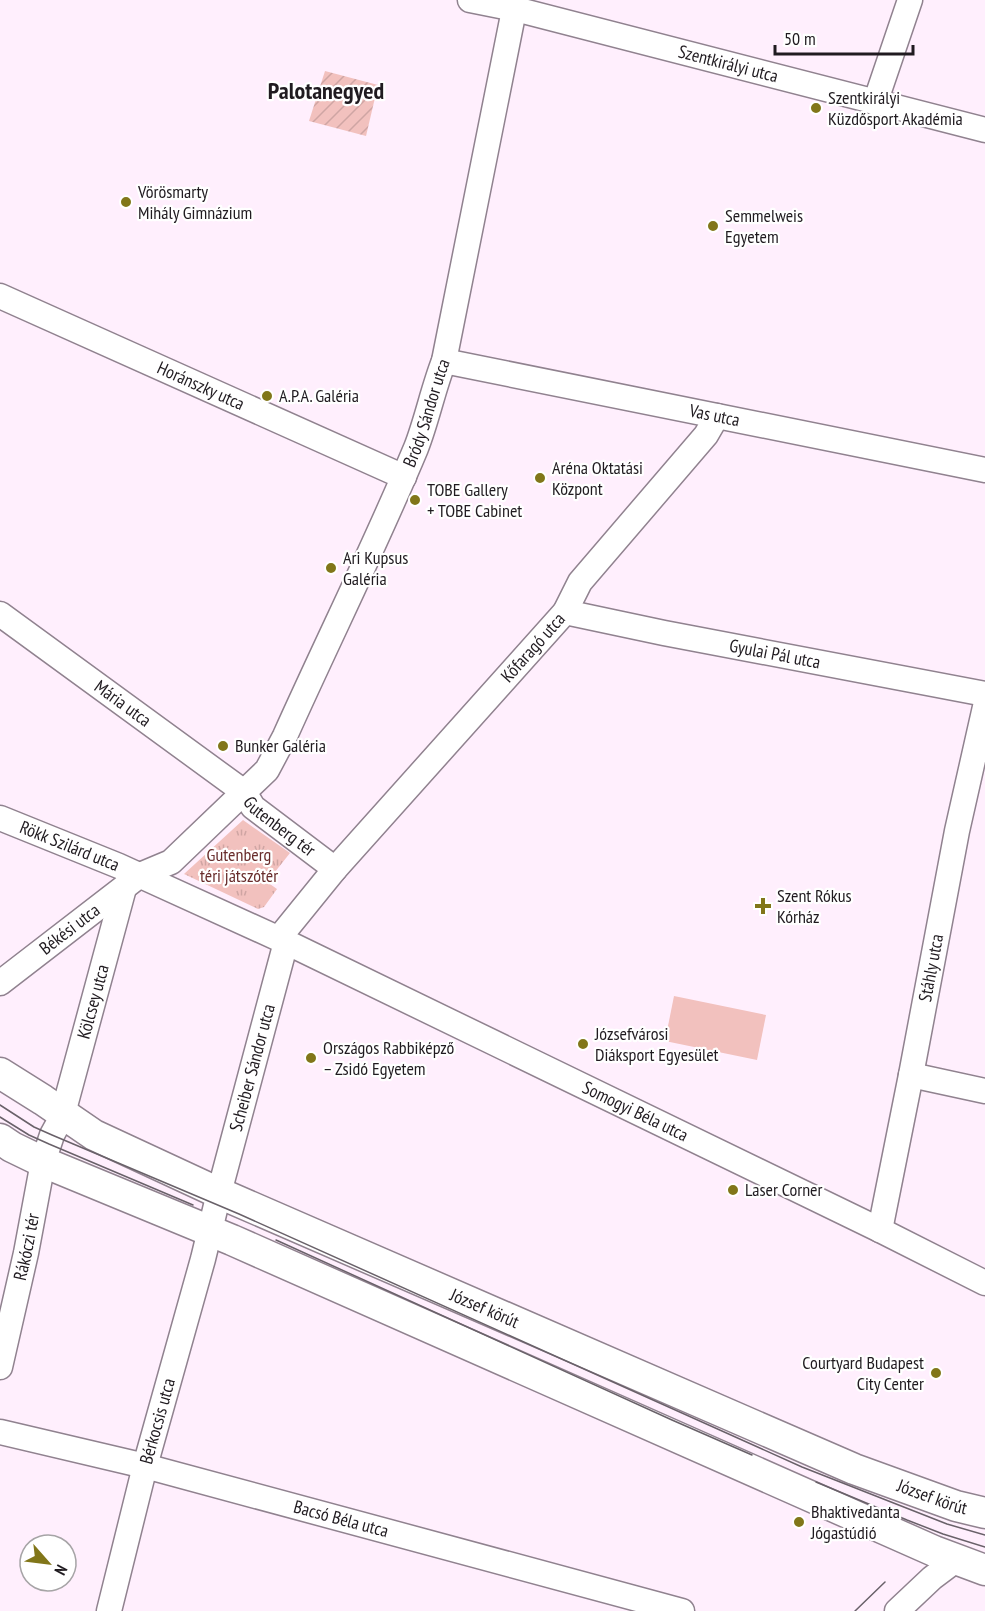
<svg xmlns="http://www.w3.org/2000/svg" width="985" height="1611" font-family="'PT Sans Narrow',sans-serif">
<defs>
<pattern id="park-tufts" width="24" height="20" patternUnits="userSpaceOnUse" patternTransform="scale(1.5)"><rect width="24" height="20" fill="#f2c1be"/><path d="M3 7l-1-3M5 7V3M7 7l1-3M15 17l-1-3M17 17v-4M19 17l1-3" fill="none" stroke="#cfa5a3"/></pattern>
<pattern id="garden-furrows" width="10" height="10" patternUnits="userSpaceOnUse" patternTransform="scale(1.5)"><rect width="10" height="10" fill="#f2c1be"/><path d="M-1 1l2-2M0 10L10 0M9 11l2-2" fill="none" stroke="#cfa5a3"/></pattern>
</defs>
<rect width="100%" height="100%" fill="#ffeffd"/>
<path fill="#f2c1be" d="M674,996L766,1015L757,1060L665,1041Z"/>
<path fill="url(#park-tufts)" d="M243,820L290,853L267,882L277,889L264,907L258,909L184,874Z"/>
<path fill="url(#garden-furrows)" d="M325,71L378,85L366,136L309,121Z"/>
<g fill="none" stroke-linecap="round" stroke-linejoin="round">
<defs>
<g id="minor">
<path id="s1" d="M470,0L515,9L985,130"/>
<path d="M875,103L910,0"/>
<path id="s2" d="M0,296L404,477"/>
<path id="s3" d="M444,361L985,470"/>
<path id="s4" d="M565,612L664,633L985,694"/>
<path id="s5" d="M0,614L244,792L253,807L335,869"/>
<path id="s6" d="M0,818L119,866L286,942L880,1230L985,1283"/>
<path id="s7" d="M279,938L335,869L565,612L580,582L706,435L717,416"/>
<path id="s8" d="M0,983L140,875L171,862L267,770L285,736C328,640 375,546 416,448C427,420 433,389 444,361L516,0"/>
<path d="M911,1075L985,1091"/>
<path id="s9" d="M880,1230L911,1075L957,831L985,707"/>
<path id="s10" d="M0,1367L26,1253L43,1162L52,1135L63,1115L65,1106L124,888"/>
<path id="s11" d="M0,1432L145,1466L682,1611"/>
<path id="s12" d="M109,1611L145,1466L203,1259L219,1193L286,942"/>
<path d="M897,1611L932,1578L956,1560"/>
</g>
<g id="major">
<path id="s13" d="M0,1073L43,1100L94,1135L219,1193L854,1469L956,1506L985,1513"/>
<path d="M0,1139L12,1147L43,1162L232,1240L934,1551L985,1570"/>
</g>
</defs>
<use href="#minor" stroke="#90828f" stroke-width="27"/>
<use href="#major" stroke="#90828f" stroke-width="33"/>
<use href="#minor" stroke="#fff" stroke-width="24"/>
<use href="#major" stroke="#fff" stroke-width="30"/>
<path stroke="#696169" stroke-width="1.5" d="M0,1105L34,1127L52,1135L239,1214L802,1467L947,1524L985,1535
M0,1117L29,1135L49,1144L193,1205
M276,1240L672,1420L752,1455
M816,1482L907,1520L943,1534L985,1547
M855,1611L885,1582"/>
</g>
<g fill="#817619" stroke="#fff" stroke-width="2">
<circle cx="816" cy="108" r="6"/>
<circle cx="126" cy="202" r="6"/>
<circle cx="713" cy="226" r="6"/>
<circle cx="267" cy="396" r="6"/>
<circle cx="540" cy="478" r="6"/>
<circle cx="415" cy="500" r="6"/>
<circle cx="331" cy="568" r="6"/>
<circle cx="223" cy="746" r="6"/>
<path d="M760 897h6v6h6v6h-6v6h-6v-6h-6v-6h6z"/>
<circle cx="583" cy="1044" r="6"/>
<circle cx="311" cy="1058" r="6"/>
<circle cx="733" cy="1190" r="6"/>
<circle cx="936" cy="1373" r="6"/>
<circle cx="799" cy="1522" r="6"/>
</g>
<g text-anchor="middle" stroke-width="4.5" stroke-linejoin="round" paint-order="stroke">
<g font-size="18" fill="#201b20" stroke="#fff">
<text dy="6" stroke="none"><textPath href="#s1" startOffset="266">Szentkirályi utca</textPath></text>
<text dy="6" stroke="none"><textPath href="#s2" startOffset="220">Horánszky utca</textPath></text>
<text dy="6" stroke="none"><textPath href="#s8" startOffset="735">Bródy Sándor utca</textPath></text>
<text dy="6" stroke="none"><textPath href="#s3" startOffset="276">Vas utca</textPath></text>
<text dy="6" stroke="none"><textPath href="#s7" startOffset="386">Kőfaragó utca</textPath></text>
<text dy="6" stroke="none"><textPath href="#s4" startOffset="214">Gyulai Pál utca</textPath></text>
<text dy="6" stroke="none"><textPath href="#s5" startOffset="152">Mária utca</textPath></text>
<text dy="6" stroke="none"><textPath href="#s5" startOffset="352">Gutenberg tér</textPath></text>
<text dy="6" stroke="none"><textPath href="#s6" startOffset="75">Rökk Szilárd utca</textPath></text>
<text dy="6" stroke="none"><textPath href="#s8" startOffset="88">Békési utca</textPath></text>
<text dy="6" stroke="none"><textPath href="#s9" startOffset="267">Stáhly utca</textPath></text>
<text dy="6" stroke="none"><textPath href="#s10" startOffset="378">Kölcsey utca</textPath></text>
<text dy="6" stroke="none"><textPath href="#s12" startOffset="562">Scheiber Sándor utca</textPath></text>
<text dy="6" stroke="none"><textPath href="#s6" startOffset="700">Somogyi Béla utca</textPath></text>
<text dy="6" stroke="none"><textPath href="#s10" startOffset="123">Rákóczi tér</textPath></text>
<text dy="6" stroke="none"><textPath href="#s13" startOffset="540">József körút</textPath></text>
<text dy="6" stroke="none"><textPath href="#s12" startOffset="196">Bérkocsis utca</textPath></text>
<text dy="6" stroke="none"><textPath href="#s13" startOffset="1026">József körút</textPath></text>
<text dy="6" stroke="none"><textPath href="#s11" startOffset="352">Bacsó Béla utca</textPath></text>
</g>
<g font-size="18" fill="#201b20" stroke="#fff" text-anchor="start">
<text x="828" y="104">Szentkirályi<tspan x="828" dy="21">Küzdősport Akadémia</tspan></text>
<text x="138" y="198">Vörösmarty<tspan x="138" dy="21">Mihály Gimnázium</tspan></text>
<text x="725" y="222">Semmelweis<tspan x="725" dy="21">Egyetem</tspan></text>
<text x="279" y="402">A.P.A. Galéria</text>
<text x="552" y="474">Aréna Oktatási<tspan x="552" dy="21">Központ</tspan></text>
<text x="427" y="496">TOBE Gallery<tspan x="427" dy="21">+ TOBE Cabinet</tspan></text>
<text x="343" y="564">Ari Kupsus<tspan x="343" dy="21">Galéria</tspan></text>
<text x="235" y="752">Bunker Galéria</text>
<text x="777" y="902">Szent Rókus<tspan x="777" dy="21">Kórház</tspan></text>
<text x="595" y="1040">Józsefvárosi<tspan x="595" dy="21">Diáksport Egyesület</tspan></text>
<text x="323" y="1054">Országos Rabbiképző<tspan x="323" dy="21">– Zsidó Egyetem</tspan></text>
<text x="745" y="1196">Laser Corner</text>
<text x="924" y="1369" text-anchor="end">Courtyard Budapest<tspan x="924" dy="21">City Center</tspan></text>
<text x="811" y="1518">Bhaktivedanta<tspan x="811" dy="21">Jógastúdió</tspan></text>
</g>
<g font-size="18" fill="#682c2b" stroke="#fff">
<text x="239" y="861">Gutenberg<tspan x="239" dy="21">téri játszótér</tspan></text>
</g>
<g font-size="24" font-weight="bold" fill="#201b20" stroke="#fff">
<text x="326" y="99">Palotanegyed</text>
</g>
</g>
<g transform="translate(48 1563) rotate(118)"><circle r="28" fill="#ffffff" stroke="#a6a4a6" stroke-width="1.5"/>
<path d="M0-4.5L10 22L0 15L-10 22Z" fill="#817619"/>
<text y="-9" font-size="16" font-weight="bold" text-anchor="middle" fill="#201b20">N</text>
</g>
<path d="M775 45v9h138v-9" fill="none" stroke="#201b20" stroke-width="3"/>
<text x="784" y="45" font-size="18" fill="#201b20" stroke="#ffffff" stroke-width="4.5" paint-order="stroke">50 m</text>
</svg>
